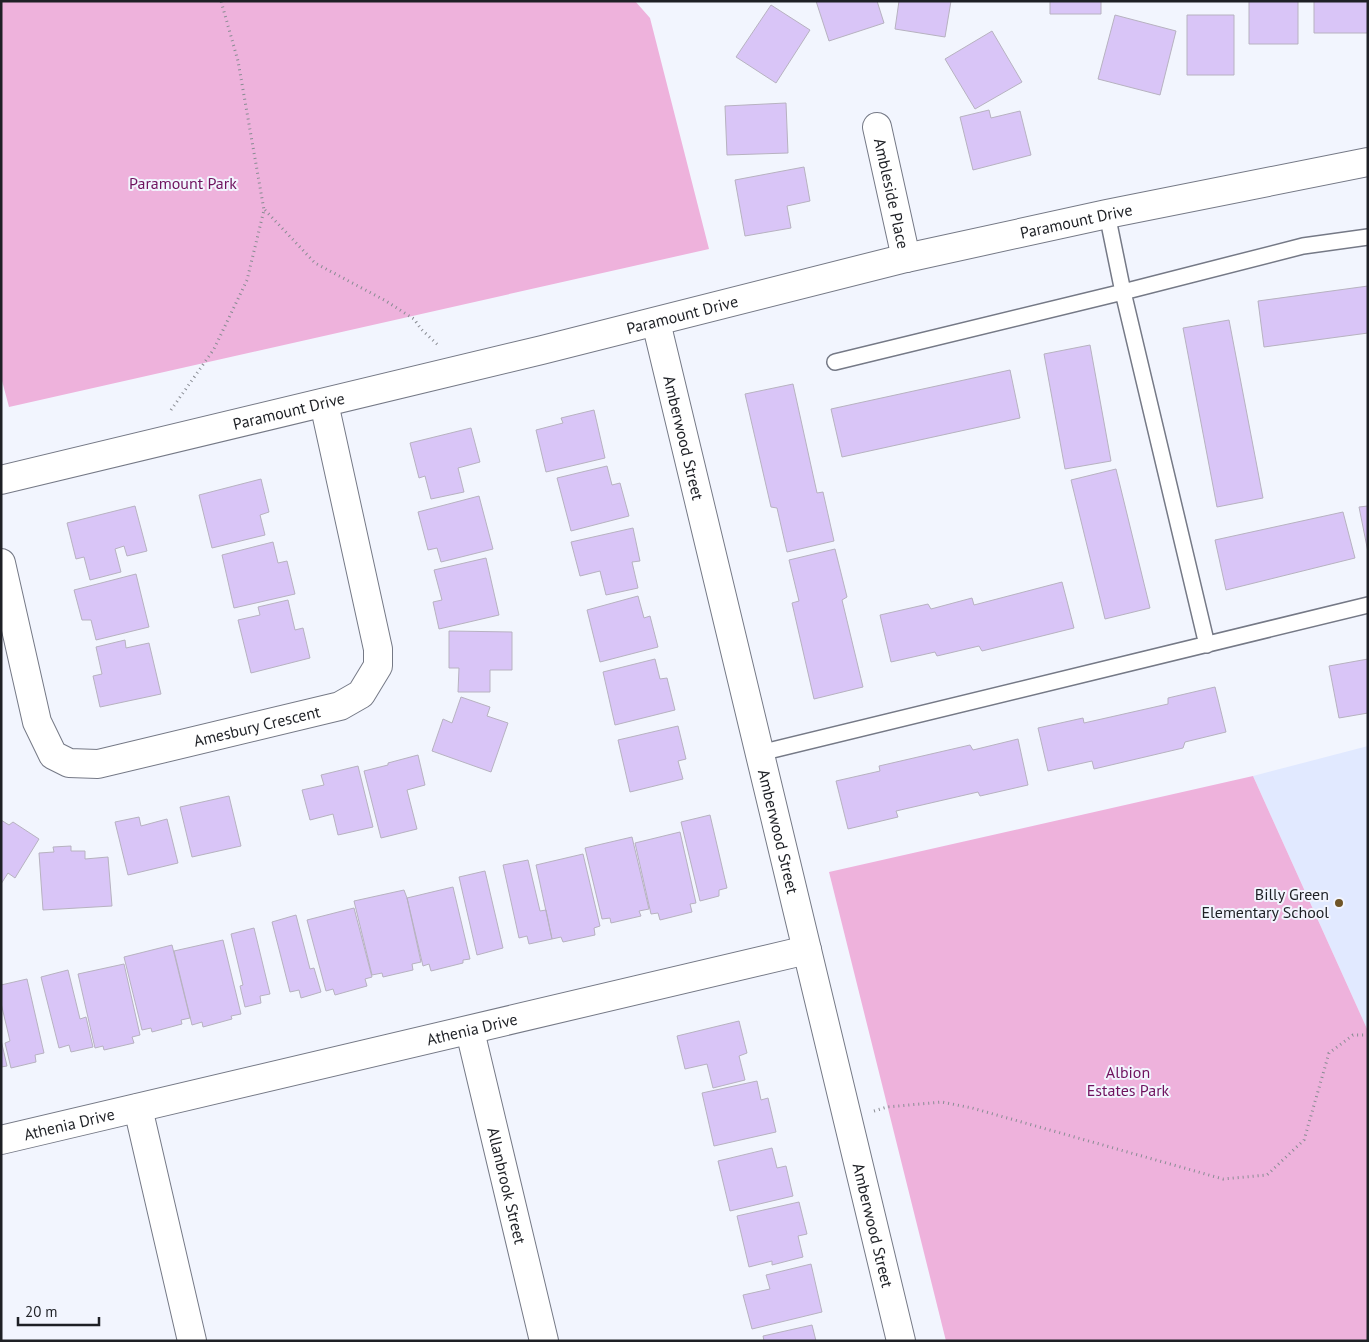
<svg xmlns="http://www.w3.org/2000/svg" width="1369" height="1342" font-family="'PT Sans',sans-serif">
<rect width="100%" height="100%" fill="#f2f5fe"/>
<path fill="#e1e9ff" d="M1368,746V1031L1253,776Z"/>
<path fill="#eeb2dc" d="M1,1H635L650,18L709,249L9,407L1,377Z
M1253,776L1368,1031V1341H946L829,872Z"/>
<path fill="#d9c5f7" stroke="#b7b2c0" d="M816,1H877L884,23L829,41Z
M899,1H951L945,37L895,29Z
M1050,1H1101V14H1050Z
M1249,1H1298V44H1249Z
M1314,1H1368V33H1314Z
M771,5L810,30L776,83L736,57Z
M1115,15L1176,31L1160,95L1098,79Z
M1187,15H1234V75H1187Z
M992,31L1022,82L975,109L945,59Z
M786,103L788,153L727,155L725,106Z
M989,110L991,118L1020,111L1031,155L973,170L960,117Z
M804,167L810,201L787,206L791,228L745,236L735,180Z
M1368,286V333L1264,347L1258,301Z
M1229,320L1263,498L1217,507L1183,328Z
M1090,345L1111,461L1065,469L1044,354Z
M1010,370L1020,418L842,457L831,409Z
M793,384L817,493L823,492L834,541L787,552L777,508L771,507L745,394Z
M594,410L605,458L546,472L536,430L563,423L561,418Z
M471,428L480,462L458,468L464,492L431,499L425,476L419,478L410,443Z
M607,466L612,485L620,483L629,516L571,531L557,478Z
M1116,469L1150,608L1105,619L1071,480Z
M261,479L269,512L260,515L265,535L212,548L199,495Z
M479,496L493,549L441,562L437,548L428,550L418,512Z
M135,506L147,551L127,556L124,546L115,549L121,572L90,580L84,557L76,559L67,523Z
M1368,506V552L1359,507Z
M1343,512L1355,558L1226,590L1215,540Z
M633,528L640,561L632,562L638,588L606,595L600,571L580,576L571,542Z
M273,542L278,563L287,561L295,594L234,608L222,555Z
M835,549L847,597L842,600L863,687L814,699L792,603L799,601L789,560Z
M486,558L499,615L439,629L433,602L442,600L434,570Z
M136,574L149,627L96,640L91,620H82L74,590Z
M1062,582L1074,628L982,651L979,646L937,656L935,652L891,662L880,615L928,604L931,609L972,598L974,605Z
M638,596L644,618L650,616L658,647L600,662L587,610Z
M288,600L295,630L303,628L310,658L251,673L238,620L260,615L258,607Z
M449,631L512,632V670H490V692H458L459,668H449Z
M125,640L126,648L149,643L161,694L100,707L93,676L102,674L96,647Z
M655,659L660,679L667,678L675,710L615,725L603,672Z
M1368,659V713L1339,718L1329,666Z
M1215,687L1226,732L1185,742L1183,748L1094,769L1092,761L1048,771L1038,728L1083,718L1084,723L1168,704V698Z
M461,697L490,707L487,716L508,723L491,772L432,751L443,719L452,723Z
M678,726L686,759L678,761L683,779L630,792L618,740Z
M1018,739L1028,785L980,796L978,792L896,811L898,817L848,829L836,781L880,771L879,766L970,745L973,750Z
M418,755L425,785L407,790L417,829L381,838L364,771L388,765V763Z
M358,766L373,827L338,835L333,814L310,820L302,790L324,785L321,775Z
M229,796L241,846L192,857L180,807Z
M710,815L727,888L719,890V896L700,901L681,822Z
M139,817L141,826L167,819L178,863L128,875L115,822Z
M1,820L9,825L13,822L39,839L15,878L8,873L1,884Z
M680,832L696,903L690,904L692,912L660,920L658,913L651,914L635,843Z
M632,837L649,909L639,911L641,916L611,923L610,918L602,919L585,848Z
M71,846V851H85V859L108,857L112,906L43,910L39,853L54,852L53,847Z
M583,854L600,926L594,928L595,935L563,942L561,937L552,939L536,865Z
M528,860L540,911L546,910L552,939L529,944L527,936L519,938L503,865Z
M485,871L503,948L477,955L459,877Z
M453,887L470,959L463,960V963L431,971L429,964L423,966L407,898Z
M404,890L407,898L421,962L412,964L413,970L383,977L382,973L372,975L354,901Z
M354,908L372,977L365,979L367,986L335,995L333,989L326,991L307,920Z
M296,915L310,969L314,968L321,992L301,998L299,990L290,992L272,922Z
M254,928L270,994L260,996L261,1003L245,1007L240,986L243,985L231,934Z
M223,940L241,1014L231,1016L232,1019L203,1027L202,1022L192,1025L174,951Z
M172,945L190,1018L181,1020L182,1024L152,1032L151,1028L142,1030L124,957Z
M124,964L140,1035L132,1037L134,1043L104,1050L103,1046L95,1048L78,974Z
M68,970L80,1019L86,1017L93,1047L71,1052L69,1045L59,1048L41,977Z
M27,979L44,1053L35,1055L36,1062L11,1068L5,1043L10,1041L1,1003V985Z
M739,1021L747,1053L739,1056L745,1080L713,1088L707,1064L685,1069L677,1036Z
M1,1040L7,1066L1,1067Z
M757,1081L761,1100L768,1098L776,1132L714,1146L702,1093Z
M772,1148L777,1168L786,1166L793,1196L730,1211L718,1161Z
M799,1202L807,1234L798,1236L803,1257L772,1265V1261L749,1267L737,1216Z
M811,1264L822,1312L752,1329L743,1295L770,1289L766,1275Z
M812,1325L816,1341H764L763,1336Z"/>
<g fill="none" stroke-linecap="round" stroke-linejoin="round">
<defs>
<path id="lane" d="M1107,214L1123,292L1207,645
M835,362L1123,292L1303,246L1368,237
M760,753L1368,605"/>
<g id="street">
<path id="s1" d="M877,127L906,258"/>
<path id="s2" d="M656,322L901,1341"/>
<path id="s3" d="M1,563L37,722L53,755L69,763L98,764L340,706L361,694L378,666V649L324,403"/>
<path id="s4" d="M470,1031L544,1341"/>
<path d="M138,1108L192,1341"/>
<path id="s5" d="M1,1140L807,950"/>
</g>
<g id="secondary">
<path id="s6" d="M1,480L542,350L906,258L1107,214L1368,162"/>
</g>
</defs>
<use href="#lane" stroke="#757986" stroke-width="18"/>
<use href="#street" stroke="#757986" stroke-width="30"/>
<use href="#secondary" stroke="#757986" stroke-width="30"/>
<path stroke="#898c93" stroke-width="3" stroke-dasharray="1 4" stroke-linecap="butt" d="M265,210L315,263L386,301L414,319L421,329L439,346
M171,410L214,349L247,280L264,210L238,61L221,1
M874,1111L887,1107L942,1102L972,1108L1223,1179L1267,1175L1304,1140L1329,1053L1353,1035H1368"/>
<use href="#lane" stroke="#fff" stroke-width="15"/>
<use href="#street" stroke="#fff" stroke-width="28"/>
<use href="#secondary" stroke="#fff" stroke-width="28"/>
</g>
<circle fill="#705527" stroke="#f2f5fe" stroke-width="2" cx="1339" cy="903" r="5"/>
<g text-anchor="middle" stroke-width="4" stroke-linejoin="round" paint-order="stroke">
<g font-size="16" fill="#6f125e" stroke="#f2f5fe">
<text x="183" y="189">Paramount Park</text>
<text x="1128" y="1078">Albion<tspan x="1128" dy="18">Estates Park</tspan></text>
</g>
<g font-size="16" fill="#1e2025" stroke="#f2f5fe">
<text dy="6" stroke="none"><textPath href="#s1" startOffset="68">Ambleside Place</textPath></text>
<text dy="6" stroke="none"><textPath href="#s6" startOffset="1106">Paramount Drive</textPath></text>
<text dy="6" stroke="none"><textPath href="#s6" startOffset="701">Paramount Drive</textPath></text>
<text dy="6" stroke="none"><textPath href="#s6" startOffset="296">Paramount Drive</textPath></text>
<text dy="6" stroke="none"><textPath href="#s2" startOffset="119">Amberwood Street</textPath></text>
<text dy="6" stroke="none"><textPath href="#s3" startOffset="410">Amesbury Crescent</textPath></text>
<text dy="6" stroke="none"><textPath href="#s2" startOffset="524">Amberwood Street</textPath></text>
<text dy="6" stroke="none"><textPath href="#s5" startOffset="484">Athenia Drive</textPath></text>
<text dy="6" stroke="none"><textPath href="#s5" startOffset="70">Athenia Drive</textPath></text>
<text dy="6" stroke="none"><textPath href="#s4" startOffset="159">Allanbrook Street</textPath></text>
<text dy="6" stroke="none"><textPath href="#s2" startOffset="929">Amberwood Street</textPath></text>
</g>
<g font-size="16" fill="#1e2025" stroke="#f2f5fe" text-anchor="end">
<text x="1329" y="900">Billy Green<tspan x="1329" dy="18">Elementary School</tspan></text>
</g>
</g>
<rect width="1369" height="1342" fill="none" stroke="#1e2025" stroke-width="5"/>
<path d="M18 1317v8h81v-8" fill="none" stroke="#1e2025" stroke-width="2.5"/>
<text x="25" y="1317" font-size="15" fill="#1e2025" stroke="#f2f5fe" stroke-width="4" paint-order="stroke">20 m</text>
</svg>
